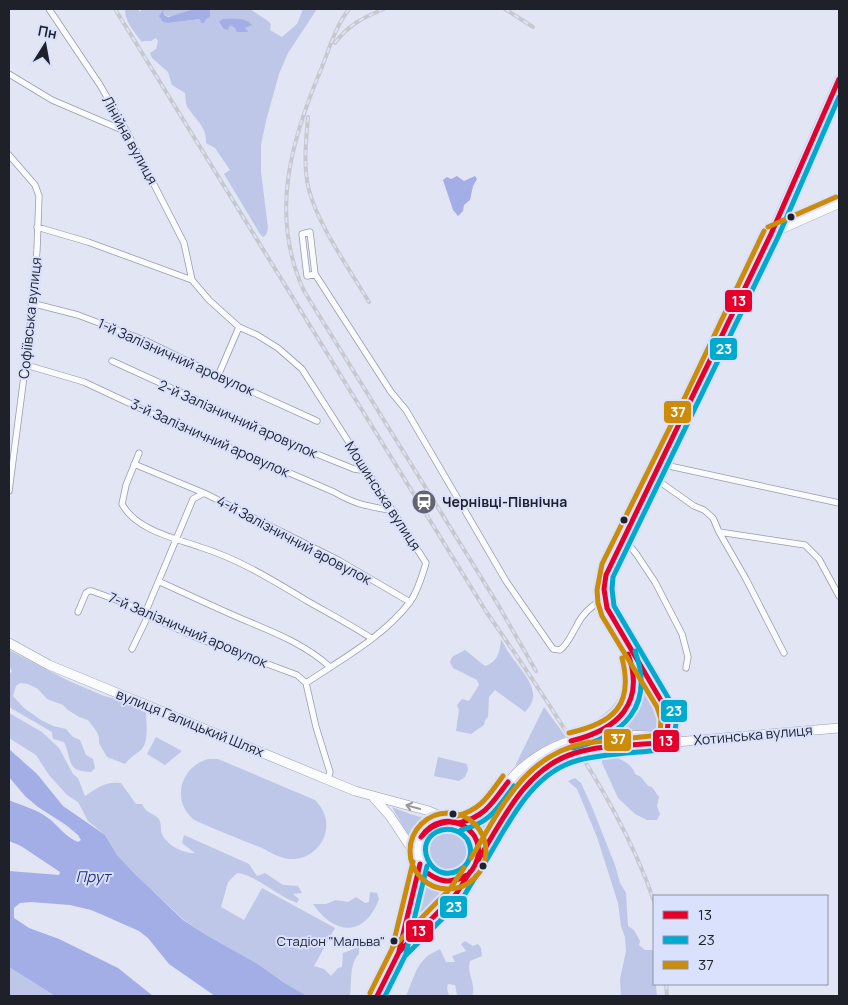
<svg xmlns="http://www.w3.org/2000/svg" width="848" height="1005" font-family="Manrope,sans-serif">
<rect width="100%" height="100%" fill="#e1e5f4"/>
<path fill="#bec7e7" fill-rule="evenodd" d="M125,9H137L140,12L142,9H250L268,21L271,24L270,30L282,37L297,24L303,9H317L288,53L279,74L266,121L261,145V172L268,228L266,235L263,237L260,234L224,174L230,170L215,148L206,143C207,127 196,120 188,108C185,104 186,98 185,93L172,85L168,72L152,58L150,53L156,49L158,41L156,38L151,41H144L142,42C135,33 124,20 125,9ZM197,9L201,10L200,19L168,23L163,22L161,19L163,11L164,15C171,19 188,11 197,9Z
M501,639C504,644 506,649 509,653C517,665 535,683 533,698C532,703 529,708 525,712L495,690L489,697L488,717L485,720L484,725L471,734L456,731L459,710L457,705L462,699L469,701L479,685L477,680L453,668L450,662L452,657L465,650L485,666C498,662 500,651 501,639Z
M9,650L69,681L104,696L130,703L146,712C146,723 150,742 140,751C134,755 130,758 125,764L107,757L99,743V738L97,732L88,720L79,717L68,710L63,705L47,699L38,689L28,684L20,683L16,686L13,696L24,708L41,720L53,726L66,729L73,737L80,740L86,755L93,759L95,768L91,772C66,771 73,762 64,742L53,739L52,732L9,707V675L12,671L9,666Z
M622,654C642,698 621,719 581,735L578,729C600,718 622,707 623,679C623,671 623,663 620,656Z
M640,679C651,694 673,715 661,733L618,734C636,720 638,700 640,679Z
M544,707L566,737L515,766Z
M9,713L42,732L59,748L73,774L78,778L85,796C97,788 106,781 121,783L136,804H142C146,814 154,813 159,819C161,823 161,827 161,831C164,844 183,854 195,853L182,843L184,835L249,864L257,876L265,873L283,885L298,886L302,893L293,894L299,899L297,903C277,896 256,875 237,873L228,882L221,907L244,920L262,888L335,928L314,966L324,969L331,976L338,968L342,967L343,953L359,947V954C349,963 352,983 350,996H307L283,982L258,964L208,936L184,920L140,879L117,855L105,835L88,821L78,802L67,795L49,775L36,755L9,738Z
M156,737L182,751L165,765L147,754Z
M610,739L653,740L574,749L558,755L531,773L514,790L481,840L472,825C490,817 498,802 509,787C524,769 548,751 572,744C584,741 597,741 610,739Z
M602,755C614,755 632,762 635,774L641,777L648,786L652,787L659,797L657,806L660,814L657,820H647L635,814L618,798L602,763Z
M438,757L467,764L468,770L465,777L459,781L434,776Z
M208,759H218L315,800C324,809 329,821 325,834C321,849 306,860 290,859C281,859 270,852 262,848C239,839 217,830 194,820C171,801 180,767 208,759Z
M575,778L581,783L592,807L615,865L620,883L626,893L628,926L634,930L640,941L639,945L645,950H653L654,984H656L657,996H621L620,979L626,951L625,937L621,926L618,903L597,837L577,789L568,781Z
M392,807L410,814L428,819L417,827L411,840Z
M427 852a22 22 0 1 1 44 0a22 22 0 1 1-44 0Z
M424,880L436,889L452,892L417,928L413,925Z
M370,892L377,893L379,899C365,937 335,936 313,904H326L336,900L348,902L356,897L365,903L369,902Z
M465,941L473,946L478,944L481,948L482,956L470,961C466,973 477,985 472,996L457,995L455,985L448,984L447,988L449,996H406L416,971L421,963L427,956L440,949L446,962H455L452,956L466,951L461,944Z
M9,967L55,996H9Z"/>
<path fill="#a2aee5" d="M195,9H210V17L206,19L204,23H201L200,19L168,23L163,22L159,16L163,10L164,15L168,17Z
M223,19C232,19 246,17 252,25L245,28L248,32H237L235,28L230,25L228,30L224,29L219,22Z
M457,176L464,181L475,176L477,179L473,186L470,200L464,205L463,211L458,216L453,210L443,180L447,177L451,179Z
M9,749L37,774L63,806L105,835L117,855L136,875L183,920L208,936L258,964L283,982L307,996H215L169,964L148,938L139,931L103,915L91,910L70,905L31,902L20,903L14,908V918L29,928L59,939L118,968L153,996H55L9,967V871L59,875L60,872L21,846L9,841V800C22,806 37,809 48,818C59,826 65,837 78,842L81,840L78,835L66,825L38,807L25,796L9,777Z"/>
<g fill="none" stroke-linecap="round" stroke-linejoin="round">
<defs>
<path id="minor" d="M49,9L100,85L127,132L184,243L192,280
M9,74L52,100L127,132
M9,155L35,185L39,196L37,250L29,338L9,491
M37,227L88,242L192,280
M315,274L307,276L302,234L310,232L315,274L391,392L406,410L506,581L553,649L560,650C568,644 571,635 576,627C582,614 592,605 604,599
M192,280L209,300L239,327L257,335L278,348L302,369L426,563C422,576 418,591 410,602C383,637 342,659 306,683L316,727L330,772L328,779
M31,303L78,315L144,340L218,376L317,421
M112,361L307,450L354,469L367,471
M26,365L84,382L163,419L334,492C356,505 368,506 394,511
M218,376L239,327
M139,453L126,485L122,504C136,530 174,538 200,547C239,559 274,581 309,602C330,614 351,625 371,638
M134,464L204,493
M660,464L839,503
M653,477L694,506L704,510L713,518L719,532L746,579L784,653
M719,532L805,545L819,559L839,596
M623,537L637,555L655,582L682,634L688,657L686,668
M160,582C187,594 214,607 242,619C273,632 305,644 330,667
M146,611L193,499L204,493L338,560L410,602
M78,612L86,593L89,591H92L146,611L148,616L200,639L297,675L306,683
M132,649L148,616"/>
<path id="secondary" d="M771,234L839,204
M592,736C636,717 639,693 627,650
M666,742C669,728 670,717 664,704L625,641L607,608L604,589L606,575L692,400L771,234L839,79"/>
<path id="primary" d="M399,952C425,926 450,903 470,872
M377,996L399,952L420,864"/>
<path id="trunk" d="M9,643L49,665L355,791L429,811L451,821
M374,798L390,816L418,858
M418 851a30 30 0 1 1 60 0a30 30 0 1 1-60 0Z
M459,823C492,816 492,800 512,778C518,770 527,764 535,758C564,739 584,737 618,736C635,736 652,733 666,742
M477,862C502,824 520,777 564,757C577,751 591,750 605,748L839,728"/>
</defs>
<use href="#minor" stroke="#999ca8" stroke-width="7"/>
<use href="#secondary" stroke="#999ca8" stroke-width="9"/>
<use href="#primary" stroke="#999ca8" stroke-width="10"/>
<use href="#trunk" stroke="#999ca8" stroke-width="10"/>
<use href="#minor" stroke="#fafbfd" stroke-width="5.5"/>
<use href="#secondary" stroke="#fafbfd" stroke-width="8"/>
<use href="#primary" stroke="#fafbfd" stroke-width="9"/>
<use href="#trunk" stroke="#fafbfd" stroke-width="9"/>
<defs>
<path id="rail" d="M115,9L487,613C513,650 538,687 562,725C598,781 632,837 654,901
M349,9C336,26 330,46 322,67C291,140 269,215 304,291L497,603L536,671
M505,9L533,27
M335,43C348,25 364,17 384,9
M308,117C306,141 303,167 309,190C318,225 350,270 369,302
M666,984L667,996"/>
</defs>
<use href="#rail" stroke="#c8c8cc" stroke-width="4"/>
<use href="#rail" stroke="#d9e1fc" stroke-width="2" stroke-dasharray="5.5" stroke-linecap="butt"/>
<defs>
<path id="bus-1" d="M571,741C617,730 646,704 628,654
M459,823C486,816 492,803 508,782
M421,837C443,803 492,830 475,865C472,871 468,876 462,878C448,883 440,882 429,874
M421,837C435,820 457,816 472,833
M477,862C502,821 525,768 575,753C603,744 636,746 666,742L668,723L666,709L607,608L604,589L606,575L771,234L839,79
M429,874C445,884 451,882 467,875
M399,951L420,864
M377,996L399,952L456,894L470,872"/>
<path id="bus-2" d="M573,748C624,736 655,706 635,651
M461,830C490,823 497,809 514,786
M466,838C449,818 416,835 428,860C442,888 483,867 467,839
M483,866C507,827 530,772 579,760C608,753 638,753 668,749L673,745L676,723L673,706L614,606L612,589L613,577L778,237L839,97
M406,953L427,866
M385,996L405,956L462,899L476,876"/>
<path id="bus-3" d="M768,227L836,197
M569,733C614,723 634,705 622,658
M410 851a38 38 0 1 1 76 0a38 38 0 1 1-76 0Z
M457,816C482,809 488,796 503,776
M471,858C501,809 523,756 585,743L660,735L661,719L657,707L602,616L598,603L597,590L602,564L685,397L764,231
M392,949L413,862
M370,993L393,947L450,889L464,868"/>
</defs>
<use href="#bus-1" stroke="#d9e1fc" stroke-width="9"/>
<use href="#bus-2" stroke="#d9e1fc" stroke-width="9"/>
<use href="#bus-3" stroke="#d9e1fc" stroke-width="9"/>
<use href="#bus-1" stroke="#e4002b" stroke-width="5"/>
<use href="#bus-2" stroke="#00a9ce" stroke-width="5"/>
<use href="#bus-3" stroke="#cc8b08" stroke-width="5"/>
</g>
<defs><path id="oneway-shaft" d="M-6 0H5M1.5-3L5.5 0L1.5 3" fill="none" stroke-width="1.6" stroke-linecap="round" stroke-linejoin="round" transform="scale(1.25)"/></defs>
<use stroke="#97989e" href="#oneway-shaft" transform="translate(413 807) rotate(-165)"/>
<defs>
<symbol id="station-disc" viewBox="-11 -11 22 22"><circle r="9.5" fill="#626571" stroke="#d9e1fc"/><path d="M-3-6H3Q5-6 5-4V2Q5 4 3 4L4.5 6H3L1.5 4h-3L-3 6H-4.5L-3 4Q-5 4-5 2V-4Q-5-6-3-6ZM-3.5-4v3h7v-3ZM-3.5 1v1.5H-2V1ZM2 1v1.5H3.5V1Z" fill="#fff"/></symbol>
</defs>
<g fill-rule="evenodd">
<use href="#station-disc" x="410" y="488" width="28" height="28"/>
</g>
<g fill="#1e202a" stroke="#d9e1fc" stroke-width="2">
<circle cx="791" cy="217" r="4.5"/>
<circle cx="624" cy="520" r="4.5"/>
<circle cx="453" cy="814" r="4.5"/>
<circle cx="483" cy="866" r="4.5"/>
<circle cx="394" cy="941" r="4.5"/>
</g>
<g text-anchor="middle" stroke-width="4" stroke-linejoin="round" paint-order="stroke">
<g font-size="13" fill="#1e202a" stroke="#d9e1fc" text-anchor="end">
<text x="385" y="946">Стадіон "Мальва"</text>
</g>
<g font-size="14" fill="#1e202a" stroke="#d9e1fc">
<text transform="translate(130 140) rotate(61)" y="5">Лінійна вулиця</text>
<text transform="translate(30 318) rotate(-84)" y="5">Софіївська вулиця</text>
<text transform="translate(176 357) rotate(24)" y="5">1-й Залізничний аровулок</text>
<text transform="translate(238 419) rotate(24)" y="5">2-й Залізничний аровулок</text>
<text transform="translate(210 438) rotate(24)" y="5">3-й Залізничний аровулок</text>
<text transform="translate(383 496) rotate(57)" y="5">Мошинська вулиця</text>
<text transform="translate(294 540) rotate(28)" y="5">4-й Залізничний аровулок</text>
<text transform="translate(188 630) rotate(23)" y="5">7-й Залізничний аровулок</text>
<text transform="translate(190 723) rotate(22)" y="5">вулиця Галицький Шлях</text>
<text transform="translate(753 735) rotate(-5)" y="5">Хотинська вулиця</text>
</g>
<g font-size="14" font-weight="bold" fill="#1e202a" stroke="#d9e1fc" text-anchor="start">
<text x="442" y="507">Чернівці-Північна</text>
</g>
<g font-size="15" font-style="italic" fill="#272d7f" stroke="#d9e1fc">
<text x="93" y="882">Прут</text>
</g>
</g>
<g stroke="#d9e1fc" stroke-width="2">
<rect x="724" y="289" width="29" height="24" rx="5" fill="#e4002b"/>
<rect x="709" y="337" width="29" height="24" rx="5" fill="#00a9ce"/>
<rect x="663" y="400" width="29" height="24" rx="5" fill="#cc8b08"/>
<rect x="660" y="699" width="28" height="24" rx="5" fill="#00a9ce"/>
<rect x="603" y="728" width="29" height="24" rx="5" fill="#cc8b08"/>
<rect x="652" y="729" width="28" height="24" rx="5" fill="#e4002b"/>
<rect x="439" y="895" width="29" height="24" rx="5" fill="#00a9ce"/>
<rect x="405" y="919" width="29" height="24" rx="5" fill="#e4002b"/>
</g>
<g font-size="14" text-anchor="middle" font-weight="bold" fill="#fff">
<text x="739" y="306">13</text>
<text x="724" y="354">23</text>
<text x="678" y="417">37</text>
<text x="674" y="716">23</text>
<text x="618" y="744">37</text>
<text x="666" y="746">13</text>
<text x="454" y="912">23</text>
<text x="419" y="936">13</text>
</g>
<rect width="848" height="1005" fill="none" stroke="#1e202a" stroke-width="20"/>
<rect x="653" y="895" width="175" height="90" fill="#d9e1fc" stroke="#8e94a8"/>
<rect x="663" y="911" width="25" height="8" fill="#e4002b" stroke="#8e94a8"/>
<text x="698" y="920" font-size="15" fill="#1e202a">13</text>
<rect x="663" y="936" width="25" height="8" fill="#00a9ce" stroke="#8e94a8"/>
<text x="698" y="945" font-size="15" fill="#1e202a">23</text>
<rect x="663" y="961" width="25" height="8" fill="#cc8b08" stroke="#8e94a8"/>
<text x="698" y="970" font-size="15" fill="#1e202a">37</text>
<g transform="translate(45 45) rotate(11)" stroke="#d9e1fc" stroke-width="4" paint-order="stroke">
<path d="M0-4L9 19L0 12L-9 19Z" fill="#1e202a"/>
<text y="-8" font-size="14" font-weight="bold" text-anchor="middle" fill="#1e202a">Пн</text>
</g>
</svg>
